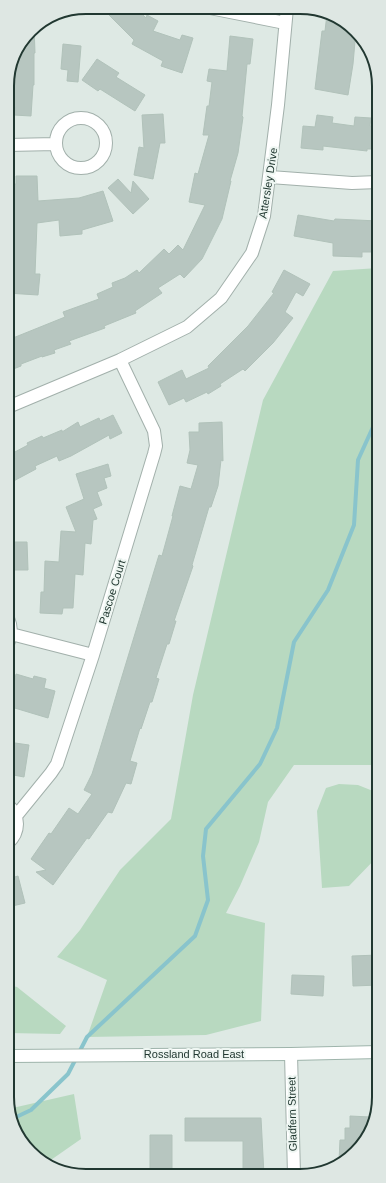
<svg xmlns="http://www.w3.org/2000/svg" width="386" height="1183" font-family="Helvetica,sans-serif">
<rect width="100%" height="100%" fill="#dee9e4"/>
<path fill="#b8d9c0" d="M378,268V765H294L268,802L259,842L240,886L226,913L265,923L261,1021L206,1035L87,1037L107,980L57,957L80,930L120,870L171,819L193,695L263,400L333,271Z
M339,784L358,785L378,793L379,855L349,886L322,888L317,811L326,788Z
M8,985L17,987L66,1026L60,1034L8,1033Z
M74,1094L81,1139L48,1162L30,1153L8,1113V1109Z"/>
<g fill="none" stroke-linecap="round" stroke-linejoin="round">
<path stroke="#89c4cc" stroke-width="4" d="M12,1119L31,1110L68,1074L87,1037L195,936L208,900L203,856L206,829L260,764L277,728L294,642L328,590L354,525L358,460L378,416"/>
</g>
<path fill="#b7c6c0" stroke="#b1c2ba" d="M101,7H135L146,18L147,15L158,21L153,31L180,40L182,35L193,38L182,73L161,66L163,61L132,44L134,40Z
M327,14L356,30L353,64L348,95L315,89L322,31H325Z
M34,26L35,53H34V85H33L31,116L14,115L15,107L7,106V80L15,51Z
M230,36L253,39L250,64H247L242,116L243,117L238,153L230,181H231L222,219L202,259L184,278L180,274L158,288L162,293L135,311L136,313L104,326L105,328L69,341L71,344L54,350L55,353L42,357V356L21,364V366L8,371V340L65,317L63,312L99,299L97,294L113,287L112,283L125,278L137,270L139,273L164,249L169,254L178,245L183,250L205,205L189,202L195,173L198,174L209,135H203L207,106H209L212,82L207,81L209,69L227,71Z
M63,44L81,46L78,82L67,81L68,70L61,69Z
M97,59L119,73L116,77L145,95L135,111L100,89L98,91L82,80Z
M163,114L165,143H160L153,179L134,175L139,147L144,148L142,115Z
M317,115L333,117L332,123L354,126L355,117L371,118L370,126H378V149H367V151L323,146V150L301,148L303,126L315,127Z
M16,176H37L38,201L79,198L103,191L113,221L82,230V234L60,236L59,220L37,223L35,274H40L38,295L7,293V252H9L10,226H7V185L16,184Z
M118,179L131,193L133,181L149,199L133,214L108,188Z
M298,215L334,221L335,219L378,221V252H362V257L333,256V243L294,236Z
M284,270L310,284L303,296L296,292L285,312L293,318L273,343L245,371L243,369L220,384L221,386L208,394L207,392L186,402L184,398L169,405L158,382L182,370L186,379L209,368L208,366L248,326L274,293L272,292Z
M113,415L122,433L110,439L109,435L71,456L59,461L57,456L35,466L36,469L8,484V462L15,459L13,453L28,445L27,443L42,436L43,438L62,430V432L78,422L80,427L99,418L100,421Z
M222,422L223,461L221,460L218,486L211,507H209L192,565L193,566L174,621H176L169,644H167L156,678L159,679L152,702H150L141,729L140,728L130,761L137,763L131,784L126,783L112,813L108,812L89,839L87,838L53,885L36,872L46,870L31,859L49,833L51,834L69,808L78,814L92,794L84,790L92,774L99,752L155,568L159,555L162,556L173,516H172L180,486L191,489L198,465L187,463L190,450L189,432H199V423Z
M108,464L111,476L104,478L107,488L97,492L102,505L93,509L97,519L93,520L91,544L85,543L83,575L75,574L73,608H63L62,614L40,613L41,592H44L45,561L59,562L61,531L76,532L66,507L84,499L76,474Z
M8,542H27L28,570H8Z
M16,674L33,679L34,676L46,679L44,688L55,691L48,718L8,706V682L14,683Z
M8,742L29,745L24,777L8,774Z
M18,876L25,903L8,907V879Z
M379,955V985L353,986L352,956Z
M292,975L324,976L323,996L291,994Z
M350,1116L370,1117L365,1136L359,1149L339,1161L340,1140H345V1128H350Z
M185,1118H261L264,1175L243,1174V1141H185Z
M150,1135H172V1174H150Z"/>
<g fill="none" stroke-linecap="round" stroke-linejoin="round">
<defs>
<path id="minor" d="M210,8L285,23
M56 143a25 25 0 1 1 50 0a25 25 0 1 1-50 0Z
M7,145L56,144
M270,177L352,183L378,182
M8,407L120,360L187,327L221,298L252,253L264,216L278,105L287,8
M8,618C12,627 12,635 8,644
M11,634L93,655
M8,805C20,816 20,832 8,843
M16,816L51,773L57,764L93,655L154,454L156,446L154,431L120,360
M291,1054L294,1175"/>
<path id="secondary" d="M8,1056L291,1054L379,1052"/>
</defs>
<use href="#minor" stroke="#a2b0ab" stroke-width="14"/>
<use href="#secondary" stroke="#9eb4ab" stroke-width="14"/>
<use href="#minor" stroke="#fff" stroke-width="12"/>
<use href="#secondary" stroke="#fff" stroke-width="12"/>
</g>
<g text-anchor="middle" stroke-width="4" stroke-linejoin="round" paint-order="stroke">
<g font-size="11" fill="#213831" stroke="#eef6f2">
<text transform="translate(268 183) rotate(-81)" y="4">Attersley Drive</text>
<text transform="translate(112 592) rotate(-73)" y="4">Pascoe Court</text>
<text x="194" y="1058">Rossland Road East</text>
<text transform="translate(292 1114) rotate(-91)" y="4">Gladfern Street</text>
</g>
</g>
<path d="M0 0H386V1183H0ZM86 14H300A72 72 0 0 1 372 86V1097A72 72 0 0 1 300 1169H86A72 72 0 0 1 14 1097V86A72 72 0 0 1 86 14Z" fill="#dee7e3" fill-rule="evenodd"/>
<path fill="none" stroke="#213831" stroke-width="2" d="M86 14H300A72 72 0 0 1 372 86V1097A72 72 0 0 1 300 1169H86A72 72 0 0 1 14 1097V86A72 72 0 0 1 86 14Z"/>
</svg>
